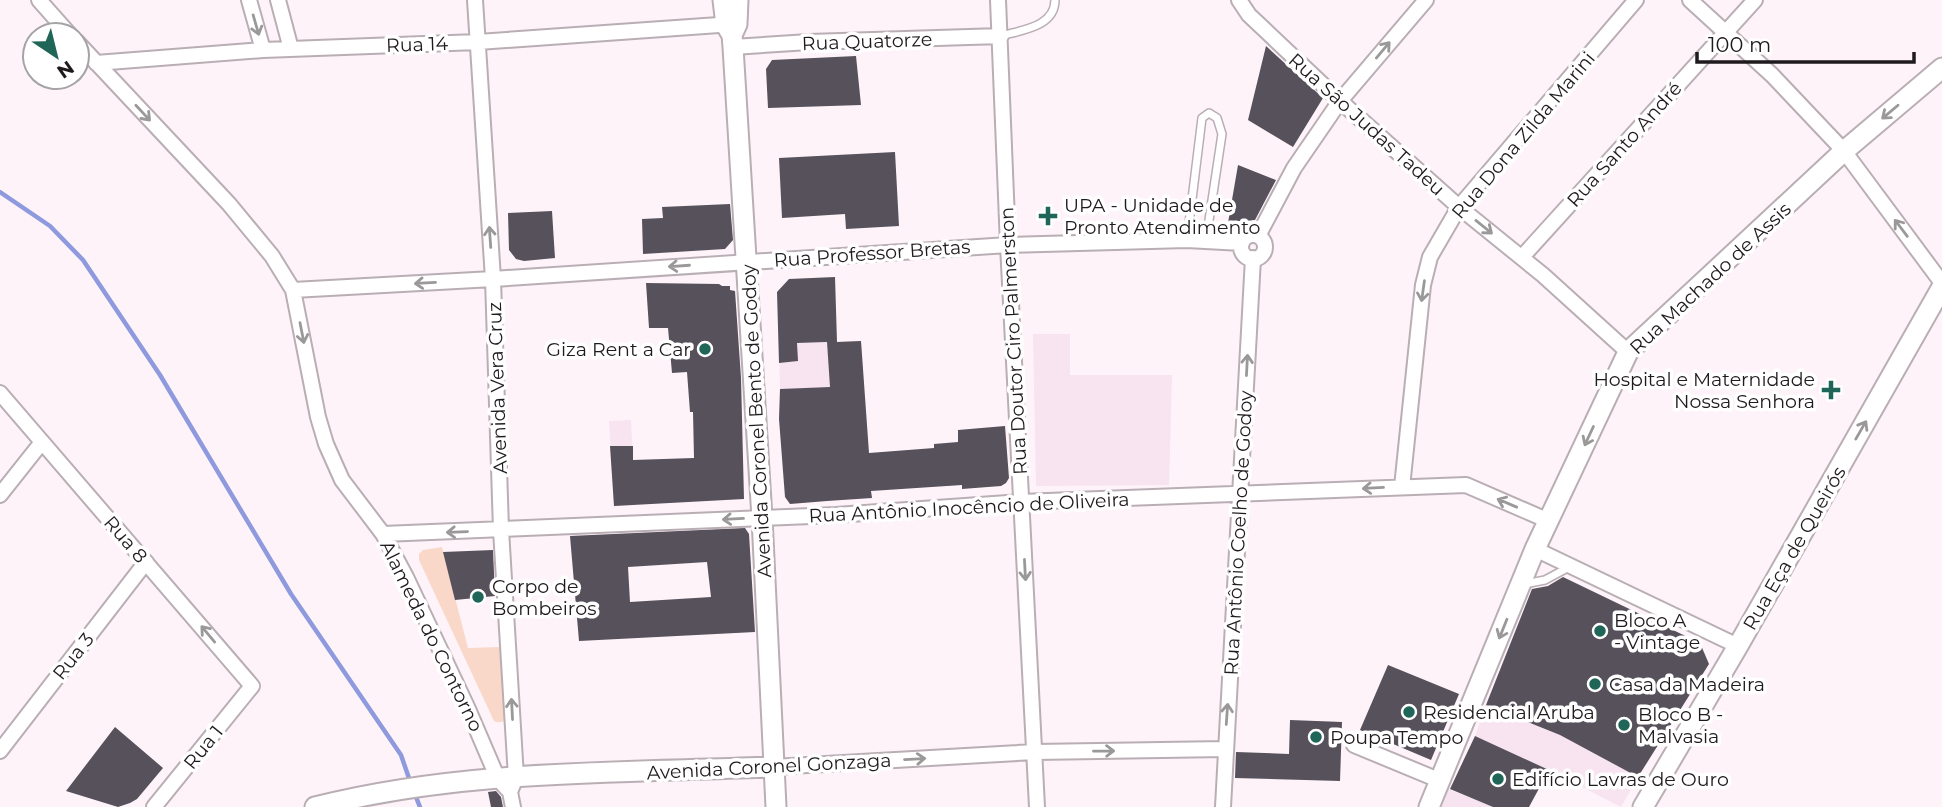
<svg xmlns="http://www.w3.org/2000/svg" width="1942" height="807" font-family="Montserrat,sans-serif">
<rect width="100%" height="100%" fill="#fef3f9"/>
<path fill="#f8e3f0" d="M1033,334H1070V375H1172L1169,485L1036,486Z
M861,341L864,386L780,389L779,344Z
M631,420L635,505L614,506L609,421Z
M1486,705L1560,735L1638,777L1621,807L1549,770L1475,736Z
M1448,789L1493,807H1439Z"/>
<path fill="#f9d8c9" d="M442,547L468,648L501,647L507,719C502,723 499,723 494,721L419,560V554L423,550Z"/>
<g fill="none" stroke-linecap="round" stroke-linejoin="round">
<path stroke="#8e9add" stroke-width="4.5" d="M0,192L50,226L83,260L160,375L291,594L401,755L411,784
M414,792L420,807"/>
</g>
<path fill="#56515b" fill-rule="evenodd" d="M1266,46L1323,98L1293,147L1248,120Z
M856,56L861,105L768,108L766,69L772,60Z
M895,152L899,226L846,229L845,214L782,218L779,158Z
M1238,165L1276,180L1255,220L1228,223Z
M730,204L733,240L725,249L643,254L642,219L663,218L662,207Z
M552,211L555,258L524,261L516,259L509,250L508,213Z
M835,277L837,342L861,341L869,453L934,448V444L958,442V430L1005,426L1009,478L1006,483L1001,486L962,489V485L871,491L872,498L827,501L790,504L785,497L779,419L780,389L830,387L827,342L797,343L798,361L779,363L777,292L789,279Z
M646,283L719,284L722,286H730V290L735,291L741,378L744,499L614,506L610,446H633V460L694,458L693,412H690L687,372L672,373L668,328H649Z
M745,528L749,534L755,632L579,641L570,536ZM707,562L711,597L630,602L628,567Z
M493,550L495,596L455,600L443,552Z
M1563,577L1700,643L1709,664L1638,777L1560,735L1486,705L1532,589L1548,586Z
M1388,665L1459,694L1431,760L1360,730Z
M1290,720L1342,722L1340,781L1235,778L1236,752L1289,754Z
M115,727L163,768L137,799L130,803L118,807L66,791Z
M1475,736L1549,770L1529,807H1493L1450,789Z
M496,791L501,797L503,807H491L488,792Z"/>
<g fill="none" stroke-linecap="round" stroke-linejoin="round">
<defs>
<path id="service" d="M1001,36C1021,30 1055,27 1055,0
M1187,240L1202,118L1209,113L1217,118L1222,134L1206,240
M1524,584L1545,580L1571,566"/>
<path id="minor" d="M39,0L70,35
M249,0L263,50
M278,0L291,49
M475,0L493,279L501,530L516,777L510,792L513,807
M998,0L1008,245L1037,807
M1239,0L1249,15L1340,101L1459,207L1543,275L1628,352
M1690,0L1772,75L1844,151L1942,283
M77,42L229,204L272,256L293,290L318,417L326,444L342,480L383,534L406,577L468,709L498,779L510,792
M733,47L809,42L1001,36
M96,63L263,50L478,42L733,24
M1241 247a12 12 0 1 1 24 0a12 12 0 1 1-24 0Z
M1258,236L1294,168L1340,101L1426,0
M1522,257L1755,0
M293,290L493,279L1008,245L1187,240L1242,243
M0,393L252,686L154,807
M1402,487L1423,285L1430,257L1459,207L1636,0
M0,495L42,442
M383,534L836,515L1021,502L1466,485L1549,521
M1535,549L1738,646
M1354,745L1441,781
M0,751L146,562
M773,767L1035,752L1225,749
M1223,807L1253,258"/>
<path id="secondary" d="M723,0L726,25L732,35L733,47L762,518L776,807
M732,35L737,24L738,0
M315,807C464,769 621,773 773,767
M1429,807L1535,549L1628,352L1844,151L1942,68
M1643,807L1738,646L1942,287"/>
</defs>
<use href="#service" stroke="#baaeb5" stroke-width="10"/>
<use href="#minor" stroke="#baaeb5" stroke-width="18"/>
<use href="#secondary" stroke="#baaeb5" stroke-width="23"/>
<use href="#service" stroke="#fff" stroke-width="7"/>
<use href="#minor" stroke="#fff" stroke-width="14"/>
<use href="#secondary" stroke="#fff" stroke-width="19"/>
</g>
<defs><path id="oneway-shaft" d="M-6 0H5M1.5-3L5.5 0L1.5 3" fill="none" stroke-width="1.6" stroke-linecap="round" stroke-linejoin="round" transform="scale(1.75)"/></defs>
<g stroke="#9a9899">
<use href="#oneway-shaft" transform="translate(256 25) rotate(74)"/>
<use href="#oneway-shaft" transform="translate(1383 50) rotate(-50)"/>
<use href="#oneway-shaft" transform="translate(1890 112) rotate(140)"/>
<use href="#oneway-shaft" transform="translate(143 113) rotate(47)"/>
<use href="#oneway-shaft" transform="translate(1484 227) rotate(39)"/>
<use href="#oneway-shaft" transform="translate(1901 228) rotate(-127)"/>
<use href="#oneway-shaft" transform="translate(490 237) rotate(-94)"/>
<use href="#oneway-shaft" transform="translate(679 266) rotate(176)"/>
<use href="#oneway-shaft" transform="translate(425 283) rotate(177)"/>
<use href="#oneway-shaft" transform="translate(1423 291) rotate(98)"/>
<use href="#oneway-shaft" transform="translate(302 333) rotate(79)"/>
<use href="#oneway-shaft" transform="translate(1247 365) rotate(-87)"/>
<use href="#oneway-shaft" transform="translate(1861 430) rotate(-60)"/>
<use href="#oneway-shaft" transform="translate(1589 436) rotate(115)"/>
<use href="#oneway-shaft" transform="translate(1373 488) rotate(177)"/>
<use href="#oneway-shaft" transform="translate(1507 503) rotate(-157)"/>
<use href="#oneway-shaft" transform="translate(733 519) rotate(177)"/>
<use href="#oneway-shaft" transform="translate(457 532) rotate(178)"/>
<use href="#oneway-shaft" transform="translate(1025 570) rotate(87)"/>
<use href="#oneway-shaft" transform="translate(1503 629) rotate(112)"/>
<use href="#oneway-shaft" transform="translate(208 634) rotate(-130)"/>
<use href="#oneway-shaft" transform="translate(512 709) rotate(-93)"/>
<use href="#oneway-shaft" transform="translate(1227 714) rotate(-86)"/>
<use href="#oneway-shaft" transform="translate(1104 751) rotate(-1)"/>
<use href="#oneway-shaft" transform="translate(915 759) rotate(-3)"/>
</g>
<g fill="#1f6558" stroke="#fff" stroke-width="2.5">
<path d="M1044.5 205.5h7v7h7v7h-7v7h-7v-7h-7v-7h7z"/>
<circle cx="705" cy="349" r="7"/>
<path d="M1827.5 379.5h7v7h7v7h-7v7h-7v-7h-7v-7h7z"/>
<circle cx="478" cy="597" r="7"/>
<circle cx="1600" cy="631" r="7"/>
<circle cx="1595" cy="684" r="7"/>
<circle cx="1409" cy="712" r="7"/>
<circle cx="1624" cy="725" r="7"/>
<circle cx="1316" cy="737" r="7"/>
<circle cx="1498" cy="779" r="7"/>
</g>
<g text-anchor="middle" stroke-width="7" stroke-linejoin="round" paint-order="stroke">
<g font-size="19" fill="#1f1a1d" stroke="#fff">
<text transform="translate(867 41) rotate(-2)" y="7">Rua Quatorze</text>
<text transform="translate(417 44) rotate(-2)" y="7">Rua 14</text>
<text transform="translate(1367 124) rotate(42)" y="7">Rua São Judas Tadeu</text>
<text transform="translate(1523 135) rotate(-50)" y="7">Rua Dona Zilda Marini</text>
<text transform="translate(1624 144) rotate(-48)" y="7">Rua Santo André</text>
<text transform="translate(872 253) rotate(-4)" y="7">Rua Professor Bretas</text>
<text transform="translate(1710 278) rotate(-43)" y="7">Rua Machado de Assis</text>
<text transform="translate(1013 341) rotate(-93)" y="7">Rua Doutor Ciro Palmerston</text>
<text transform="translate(497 388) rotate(-92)" y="7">Avenida Vera Cruz</text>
<text transform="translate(756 421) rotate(-93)" y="7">Avenida Coronel Bento de Godoy</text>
<text transform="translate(969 507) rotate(-3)" y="7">Rua Antônio Inocêncio de Oliveira</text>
<text transform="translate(1238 533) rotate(-87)" y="7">Rua Antônio Coelho de Godoy</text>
<text transform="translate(126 539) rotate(49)" y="7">Rua 8</text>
<text transform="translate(1794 548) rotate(-60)" y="7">Rua Eça de Queirós</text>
<text transform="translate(432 636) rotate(64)" y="7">Alameda do Contorno</text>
<text transform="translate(73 656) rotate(-52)" y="7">Rua 3</text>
<text transform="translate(203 747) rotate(-51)" y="7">Rua 1</text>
<text transform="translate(769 766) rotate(-3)" y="7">Avenida Coronel Gonzaga</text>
</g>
<g font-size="19" fill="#1f1a1d" stroke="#fff" text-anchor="start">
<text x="1064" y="212">UPA - Unidade de<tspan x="1064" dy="22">Pronto Atendimento</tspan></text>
<text x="691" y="356" text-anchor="end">Giza Rent a Car</text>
<text x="1815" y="386" text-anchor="end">Hospital e Maternidade<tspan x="1815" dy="22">Nossa Senhora</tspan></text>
<text x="492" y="593">Corpo de<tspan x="492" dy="22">Bombeiros</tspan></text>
<text x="1614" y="627">Bloco A<tspan x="1614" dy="22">- Vintage</tspan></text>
<text x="1609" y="691">Casa da Madeira</text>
<text x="1423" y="719">Residencial Aruba</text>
<text x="1638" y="721">Bloco B -<tspan x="1638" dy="22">Malvasia</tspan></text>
<text x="1330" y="744">Poupa Tempo</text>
<text x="1512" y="786">Edifício Lavras de Ouro</text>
</g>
</g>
<g transform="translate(56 56) rotate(145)"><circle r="33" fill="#ffffff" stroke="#a5a3a5" stroke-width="2"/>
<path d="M0-5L12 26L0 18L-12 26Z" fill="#1f6558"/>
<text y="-10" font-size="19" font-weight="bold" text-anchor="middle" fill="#1f1a1d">N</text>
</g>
<path d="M1697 52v10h217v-10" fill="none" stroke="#1f1a1d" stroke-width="3.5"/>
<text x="1708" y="52" font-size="21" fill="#1f1a1d" stroke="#ffffff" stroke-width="5" paint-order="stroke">100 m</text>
</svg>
